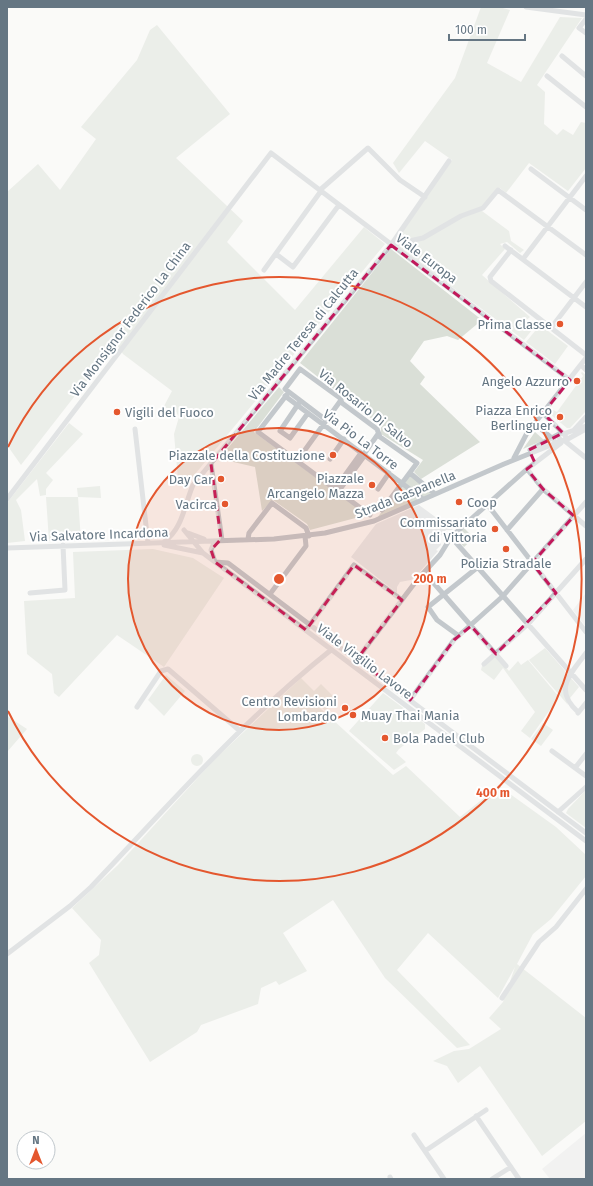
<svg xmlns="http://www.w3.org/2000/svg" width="593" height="1186" font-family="'Fira Sans',sans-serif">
<rect width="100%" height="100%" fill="#fafaf8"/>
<path fill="#e8e9e9" d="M419,505L453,530H446L440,537L441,545L436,550L438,551L418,574L411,580L400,582L397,587V593L351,557L376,524Z
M586,593V627L573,610Z
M586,1133V1179H550L542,1169Z"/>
<path fill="#dadfd7" d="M481,7H499L510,10L487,63L521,82L560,17L582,18L537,85L545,92L544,124L557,135L563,129L573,135L581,122L586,123V168L568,191L529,163L506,193L500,188L482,211L509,231L511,241L524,250L520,253L507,242L500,244L505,249L482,275L530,317L523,323L532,330L524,340L398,247L396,241L452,160L425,141L399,173L393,163L455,78Z
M157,25L230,114L176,158L243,221L227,242L295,310L364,227L385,244L191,479H178L174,434L179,417L174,408H163L172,391L123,354L116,343L21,465L7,445V192L38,164L60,190L96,139L81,127L137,60L150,30Z
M391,249L482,320L458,340L447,336L424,341L410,361L425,377L420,384L480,442L421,479L414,472L423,460L381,434V426L300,363Z
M540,325L568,346L555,364L526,342Z
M582,372L586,375V411L570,428H567L550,414L553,410L557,412L583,376L581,373Z
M279,387L284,392L254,432L367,515L310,530L307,524L273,500L262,511L255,467L229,461L222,455Z
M69,423L83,434L46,473L53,480L46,489V495L40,496L37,479L16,500L21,510L25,541L7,543V503Z
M535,432L544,440L523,449Z
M410,474L433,494L377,518Z
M100,486L101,498L78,497L81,541H49L46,497H78L77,488Z
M464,528L474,538L464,547L455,537Z
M153,549L193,558L224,578L164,667L117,635L59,697L54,693L52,674L27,654L24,601L75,598L73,552Z
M545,648L565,671L563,690L568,705L529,660Z
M495,655L509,671L518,661L521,665L528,660L559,697L530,738L521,731L535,712L503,668L494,680L481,670L482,666Z
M166,675L185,691L164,716L148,700Z
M570,677L579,687L570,698C564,692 568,684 570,677Z
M301,678L314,691L321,684L335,698L326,711L308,697L393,775L406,766L460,817L499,786L556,827L586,855V876L551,919L533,934L517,964L586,1018V1121L542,1156L480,1066L458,1083L447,1066L433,1061L454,1051L469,1049L501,1029L489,1018L503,1002L515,967L498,998L428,933L397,970L470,1045L457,1048L385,978L333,900L283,933L307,971L279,985L276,981L261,988L258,1004L201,1025L197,1032L150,1062L89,963L99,955L101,940L72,908L118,865L215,759Z
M383,693L425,724V729L399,749L396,753L406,762L394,770L349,731Z
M7,716L27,729L7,752Z
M543,723L553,730L541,746L531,739Z
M191 760a6 6 0 1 1 12 0a6 6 0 1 1-12 0Z
M586,790V828L566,813L568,809Z"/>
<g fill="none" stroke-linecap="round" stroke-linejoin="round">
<path stroke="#c3c8cc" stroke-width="5" d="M526,7L586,15
M586,19L579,28L586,33
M562,56L586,76
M547,76L586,107
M531,169L586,210
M320,190L368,148L400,180L425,197
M391,245L423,238L461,216L483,208L498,190L586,255
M505,246L586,307
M511,250L490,277L491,281L586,355
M276,254L293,267L339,205
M523,259L586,176
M264,270L321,191
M551,328L586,282
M581,365L586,370
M289,392L258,432L370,515
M285,396L423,499
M299,403L280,431L290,438L308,413
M543,413L563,433
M326,420L285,389L300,369L340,398L342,403L377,429L380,437L417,463L382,510
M535,424L554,440
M135,429L148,543
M574,430L586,417
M563,434L586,426
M566,440L584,430
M565,441L586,458
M530,450L561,433L565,434L566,439L561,441L558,436
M364,454L378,434
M514,458L527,433L586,358
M330,459L344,439
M297,461L341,400
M211,464L222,540L214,543L211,550L215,562L228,563L586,833
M527,469L543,489L586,526
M410,473L435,494
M335,489L361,453
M378,489L389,473
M338,492L365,455
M7,499L271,153L570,380
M487,504L586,632
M184,530L203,553L586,841
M507,530L543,489
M188,533L204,539
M451,537L586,690
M248,539L249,533L272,503L306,528L309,536
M164,542C183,528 184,506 193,485L391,245L449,161
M164,545L203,553
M7,548L274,539L325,533L374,521L504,464L561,441
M425,573L506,666
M30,593L65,590L63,545
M270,594L306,546L305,536
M306,630L354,565L402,600
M459,636L437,620L428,607L478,567
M357,659L417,580L440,555L451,537L527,469L561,443
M484,664L528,624L586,559
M410,700L454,640L503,596L586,502
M137,707L161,671L168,669L240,731
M578,712C553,689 570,675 586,653
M578,713L586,703
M552,751L586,776
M575,768L586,754
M558,812L586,787
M7,954L70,906L91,887C168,806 243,720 331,650
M502,998L539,942L556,927L586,889
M476,1116L519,1179
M414,1135L444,1179
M425,1151L486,1110
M390,1177L391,1179
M492,1179L511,1167"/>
</g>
<path d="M0 0H593V1186H0ZM391,245L570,380L543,413L563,433L529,450L535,463L527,469L543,489L574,516L532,563L556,593L496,654L471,626L454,640L410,700L357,659L402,600L354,565L306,630L215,562L211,550L221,539L211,464Z" fill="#fafaf8" fill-opacity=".55" fill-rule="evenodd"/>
<path fill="none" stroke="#c2185b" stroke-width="3" stroke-dasharray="8 5" stroke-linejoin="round" d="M391,245L570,380L543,413L563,433L529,450L535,463L527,469L543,489L574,516L532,563L556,593L496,654L471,626L454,640L410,700L357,659L402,600L354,565L306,630L215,562L211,550L221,539L211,464Z"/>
<circle cx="279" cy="579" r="151" fill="#e4572e" fill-opacity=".12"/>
<g fill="none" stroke="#e4572e" stroke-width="2">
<circle cx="279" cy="579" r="151"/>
<path d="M8 447A302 302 0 1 1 8 711"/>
</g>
<g fill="#e4572e" stroke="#fff" stroke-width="1.5">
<circle cx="560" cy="324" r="4"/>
<circle cx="577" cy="381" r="4"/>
<circle cx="117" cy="412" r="4"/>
<circle cx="560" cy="417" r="4"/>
<circle cx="333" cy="455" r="4"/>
<circle cx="221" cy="479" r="4"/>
<circle cx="372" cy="485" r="4"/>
<circle cx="459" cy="502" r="4"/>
<circle cx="225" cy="504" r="4"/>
<circle cx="495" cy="529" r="4"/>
<circle cx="506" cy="549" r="4"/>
<circle cx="345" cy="708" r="4"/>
<circle cx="353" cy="715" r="4"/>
<circle cx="385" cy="738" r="4"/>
</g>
<g text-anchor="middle" stroke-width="4" stroke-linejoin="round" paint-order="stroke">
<g font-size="13" fill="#657683" stroke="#fff">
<text transform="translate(427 258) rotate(37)" y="5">Viale Europa</text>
<text transform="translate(130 319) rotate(-53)" y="5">Via Monsignor Federico La China</text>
<text transform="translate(303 334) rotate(-51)" y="5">Via Madre Teresa di Calcutta</text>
<text transform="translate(366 408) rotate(39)" y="5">Via Rosario Di Salvo</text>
<text transform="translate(361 439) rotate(37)" y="5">Via Pio La Torre</text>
<text transform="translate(405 494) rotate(-22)" y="5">Strada Gaspanella</text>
<text transform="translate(99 534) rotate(-2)" y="5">Via Salvatore Incardona</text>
<text transform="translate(365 661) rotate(37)" y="5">Viale Virgilio Lavore</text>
</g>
<g font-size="13" fill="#657683" stroke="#fff" text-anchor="end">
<text x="552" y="329">Prima Classe</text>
<text x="569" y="386">Angelo Azzurro</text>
<text x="552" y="415">Piazza Enrico<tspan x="552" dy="15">Berlinguer</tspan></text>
<text x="125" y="417" text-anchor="start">Vigili del Fuoco</text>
<text x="325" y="460">Piazzale della Costituzione</text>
<text x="364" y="483">Piazzale<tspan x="364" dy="15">Arcangelo Mazza</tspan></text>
<text x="213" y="484">Day Car</text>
<text x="467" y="507" text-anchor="start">Coop</text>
<text x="217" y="509">Vacirca</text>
<text x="487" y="527">Commissariato<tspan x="487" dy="15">di Vittoria</tspan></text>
<text x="506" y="568" text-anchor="middle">Polizia Stradale</text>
<text x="337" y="706">Centro Revisioni<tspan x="337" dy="15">Lombardo</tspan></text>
<text x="361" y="720" text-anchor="start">Muay Thai Mania</text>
<text x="393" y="743" text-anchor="start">Bola Padel Club</text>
</g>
</g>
<circle cx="279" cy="579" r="6" fill="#e4572e" stroke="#fff" stroke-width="2"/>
<g font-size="12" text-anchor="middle" font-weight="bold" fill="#e4572e" stroke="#fff" stroke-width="4" stroke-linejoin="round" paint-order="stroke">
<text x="430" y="583">200 m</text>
<text x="493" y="797">400 m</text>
</g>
<rect width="593" height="1186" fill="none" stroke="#657683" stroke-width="16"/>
<g transform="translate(36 1150)"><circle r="19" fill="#ffffff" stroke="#c1c8cd"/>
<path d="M0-3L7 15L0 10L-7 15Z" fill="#e4572e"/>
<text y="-6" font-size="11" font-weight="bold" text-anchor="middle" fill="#657683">N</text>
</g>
<path d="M449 34v6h76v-6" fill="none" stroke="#657683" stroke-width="2"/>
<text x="455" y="34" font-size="12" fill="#657683" stroke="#ffffff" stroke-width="3" paint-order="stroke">100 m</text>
</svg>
